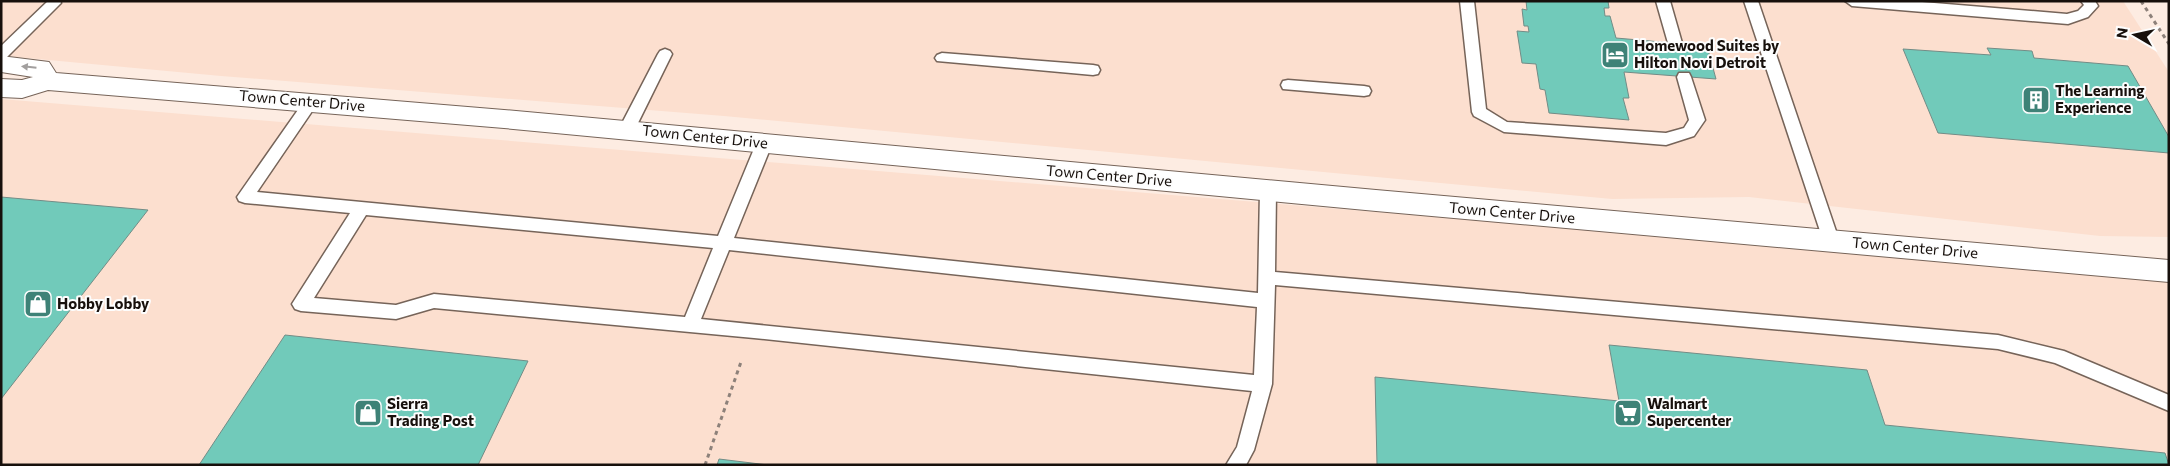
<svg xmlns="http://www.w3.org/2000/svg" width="2170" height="466" font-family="Commissioner,sans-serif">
<rect width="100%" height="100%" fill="#fdece2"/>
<path fill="#fcdfcf" d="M1,1H2123L2169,72V237L2100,236L1749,197L1612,199L724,116L221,76L16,57L1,54Z
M1,99L2169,277V465H1Z"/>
<path fill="#71caba" stroke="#738c86" d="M1526,1H1608L1609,8H1604L1605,16H1610L1616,38L1707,46L1716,79L1624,72L1629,98H1623L1629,120L1549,113L1545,90L1540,89L1536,64L1522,63L1517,31L1529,32L1528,26H1524L1522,9L1527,10Z
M1987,48L2032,51L2034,58L2128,66L2169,137V153L1938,133L1903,49L1991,55Z
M1,197L148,210L1,399Z
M285,335L528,361L478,465H199Z
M1609,345L1867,370L1885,425L2165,453L2169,465H1377L1375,377L1619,401Z
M719,459L768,465H717Z"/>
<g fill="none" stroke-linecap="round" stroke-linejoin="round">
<defs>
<path id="service" d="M48,1H60L61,3L6,58L1,60V46Z
M1460,1H1474L1486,109L1507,122L1666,133L1684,128L1689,120L1677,77L1679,73H1689L1691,77L1705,120L1694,136L1666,145L1504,132L1474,116L1472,112Z
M1656,1H1670L1682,43L1680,46H1670L1668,43Z
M1744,1H1758L1839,240L1837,245L1831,246L1825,245L1823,240Z
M1845,1H1910L2067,14L2078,11L2084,5L2081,1H2095L2098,6L2088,17L2068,24L1852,6Z
M665,49L670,51L672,54L635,129L632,133L627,134L622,133L619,129L658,54L660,51Z
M942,53L1093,65L1098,66L1100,70L1098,74L1093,75L937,61L935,58L937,55Z
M1288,80L1364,86L1369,87L1371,91L1369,95L1364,96L1283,89L1281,85L1283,81Z
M312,96L317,97L319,101L257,192L718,236L756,144L759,140L764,138L769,140L772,144L734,238L1258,293L1260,191L1262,187L1268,185L1274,187L1276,191L1275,272L1998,335L2064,351L2169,395V411L2055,363L1998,349L1275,285L1272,384L1254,450L1246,465H1226L1237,447L1252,391L754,338L434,308L396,319L301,311L295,309L292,304L350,213L245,203L239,201L237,197L307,97ZM366,215L713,248L685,317L434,294L396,305L314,298ZM729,250L1257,307L1254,375L701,319Z"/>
<path id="minor" d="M1,56L49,62L56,73L504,110L1376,190L2169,260V282L1376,211L504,128L48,90L22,98L1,97V79L22,80L33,77L1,72Z"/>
</defs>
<use href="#service" stroke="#766459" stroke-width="3"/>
<use href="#minor" stroke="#766459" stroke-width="2"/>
<path stroke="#8d817a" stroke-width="3" stroke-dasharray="4 4" stroke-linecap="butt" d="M2141,1L2169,44
M705,465L741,362"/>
<use href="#service" fill="#fff" fill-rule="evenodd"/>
<use href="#minor" fill="#fff" fill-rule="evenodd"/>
</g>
<defs><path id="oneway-solid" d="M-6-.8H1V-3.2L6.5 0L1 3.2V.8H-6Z" transform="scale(1.25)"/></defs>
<use fill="#a29f9e" href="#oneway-solid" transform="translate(29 67) rotate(-174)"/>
<defs>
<symbol id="hotel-square" viewBox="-11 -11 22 22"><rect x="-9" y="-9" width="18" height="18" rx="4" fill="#3e8277" stroke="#fdfdfd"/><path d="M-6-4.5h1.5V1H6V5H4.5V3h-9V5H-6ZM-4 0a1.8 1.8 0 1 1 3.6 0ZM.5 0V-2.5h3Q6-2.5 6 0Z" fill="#fff"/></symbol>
<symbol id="building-square" viewBox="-11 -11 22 22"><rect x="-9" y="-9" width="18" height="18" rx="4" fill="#3e8277" stroke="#fdfdfd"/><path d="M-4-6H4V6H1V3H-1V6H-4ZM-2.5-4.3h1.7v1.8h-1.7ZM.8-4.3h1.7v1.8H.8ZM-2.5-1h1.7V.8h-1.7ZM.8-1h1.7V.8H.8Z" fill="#fff"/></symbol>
<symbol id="shop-square" viewBox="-11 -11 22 22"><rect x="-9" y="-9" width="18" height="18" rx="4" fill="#3e8277" stroke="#fdfdfd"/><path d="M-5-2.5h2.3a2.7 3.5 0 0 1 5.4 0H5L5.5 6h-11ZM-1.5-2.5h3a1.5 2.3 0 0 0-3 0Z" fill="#fff"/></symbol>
<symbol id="supermarket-square" viewBox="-11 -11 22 22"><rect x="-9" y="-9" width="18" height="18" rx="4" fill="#3e8277" stroke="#fdfdfd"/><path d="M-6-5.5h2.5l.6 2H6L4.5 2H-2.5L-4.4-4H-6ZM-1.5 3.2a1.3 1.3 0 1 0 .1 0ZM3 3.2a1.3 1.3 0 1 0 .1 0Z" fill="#fff"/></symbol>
</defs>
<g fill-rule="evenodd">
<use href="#hotel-square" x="1599" y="39" width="32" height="32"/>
<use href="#building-square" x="2020" y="84" width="32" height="32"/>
<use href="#shop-square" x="22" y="288" width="32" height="32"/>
<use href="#shop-square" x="352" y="397" width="32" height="32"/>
<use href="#supermarket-square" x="1612" y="397" width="32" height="32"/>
</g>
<g text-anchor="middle" stroke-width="4" stroke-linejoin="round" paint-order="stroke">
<g font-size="15" font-weight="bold" fill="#17100c" stroke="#fdfdfd" text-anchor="start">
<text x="1634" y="51">Homewood Suites by<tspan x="1634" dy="17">Hilton Novi Detroit</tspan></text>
<text x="2055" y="96">The Learning<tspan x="2055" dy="17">Experience</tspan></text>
<text x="57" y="309">Hobby Lobby</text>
<text x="387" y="409">Sierra<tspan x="387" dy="17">Trading Post</tspan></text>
<text x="1647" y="409">Walmart<tspan x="1647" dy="17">Supercenter</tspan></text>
</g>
<g font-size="15" fill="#17100c" stroke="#fdfdfd">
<text transform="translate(302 101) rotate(5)" y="5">Town Center Drive</text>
<text transform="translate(705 137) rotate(6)" y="5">Town Center Drive</text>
<text transform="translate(1109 176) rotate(5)" y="5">Town Center Drive</text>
<text transform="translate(1512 213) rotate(5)" y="5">Town Center Drive</text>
<text transform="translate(1915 248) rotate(5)" y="5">Town Center Drive</text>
</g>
</g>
<rect width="2170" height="466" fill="none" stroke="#17100c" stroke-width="5"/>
<g transform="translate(2135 35) rotate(279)" stroke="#fdfdfd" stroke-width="4" paint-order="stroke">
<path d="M0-4L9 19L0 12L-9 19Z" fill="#17100c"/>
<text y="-8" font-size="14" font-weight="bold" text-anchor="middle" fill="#17100c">N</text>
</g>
</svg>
